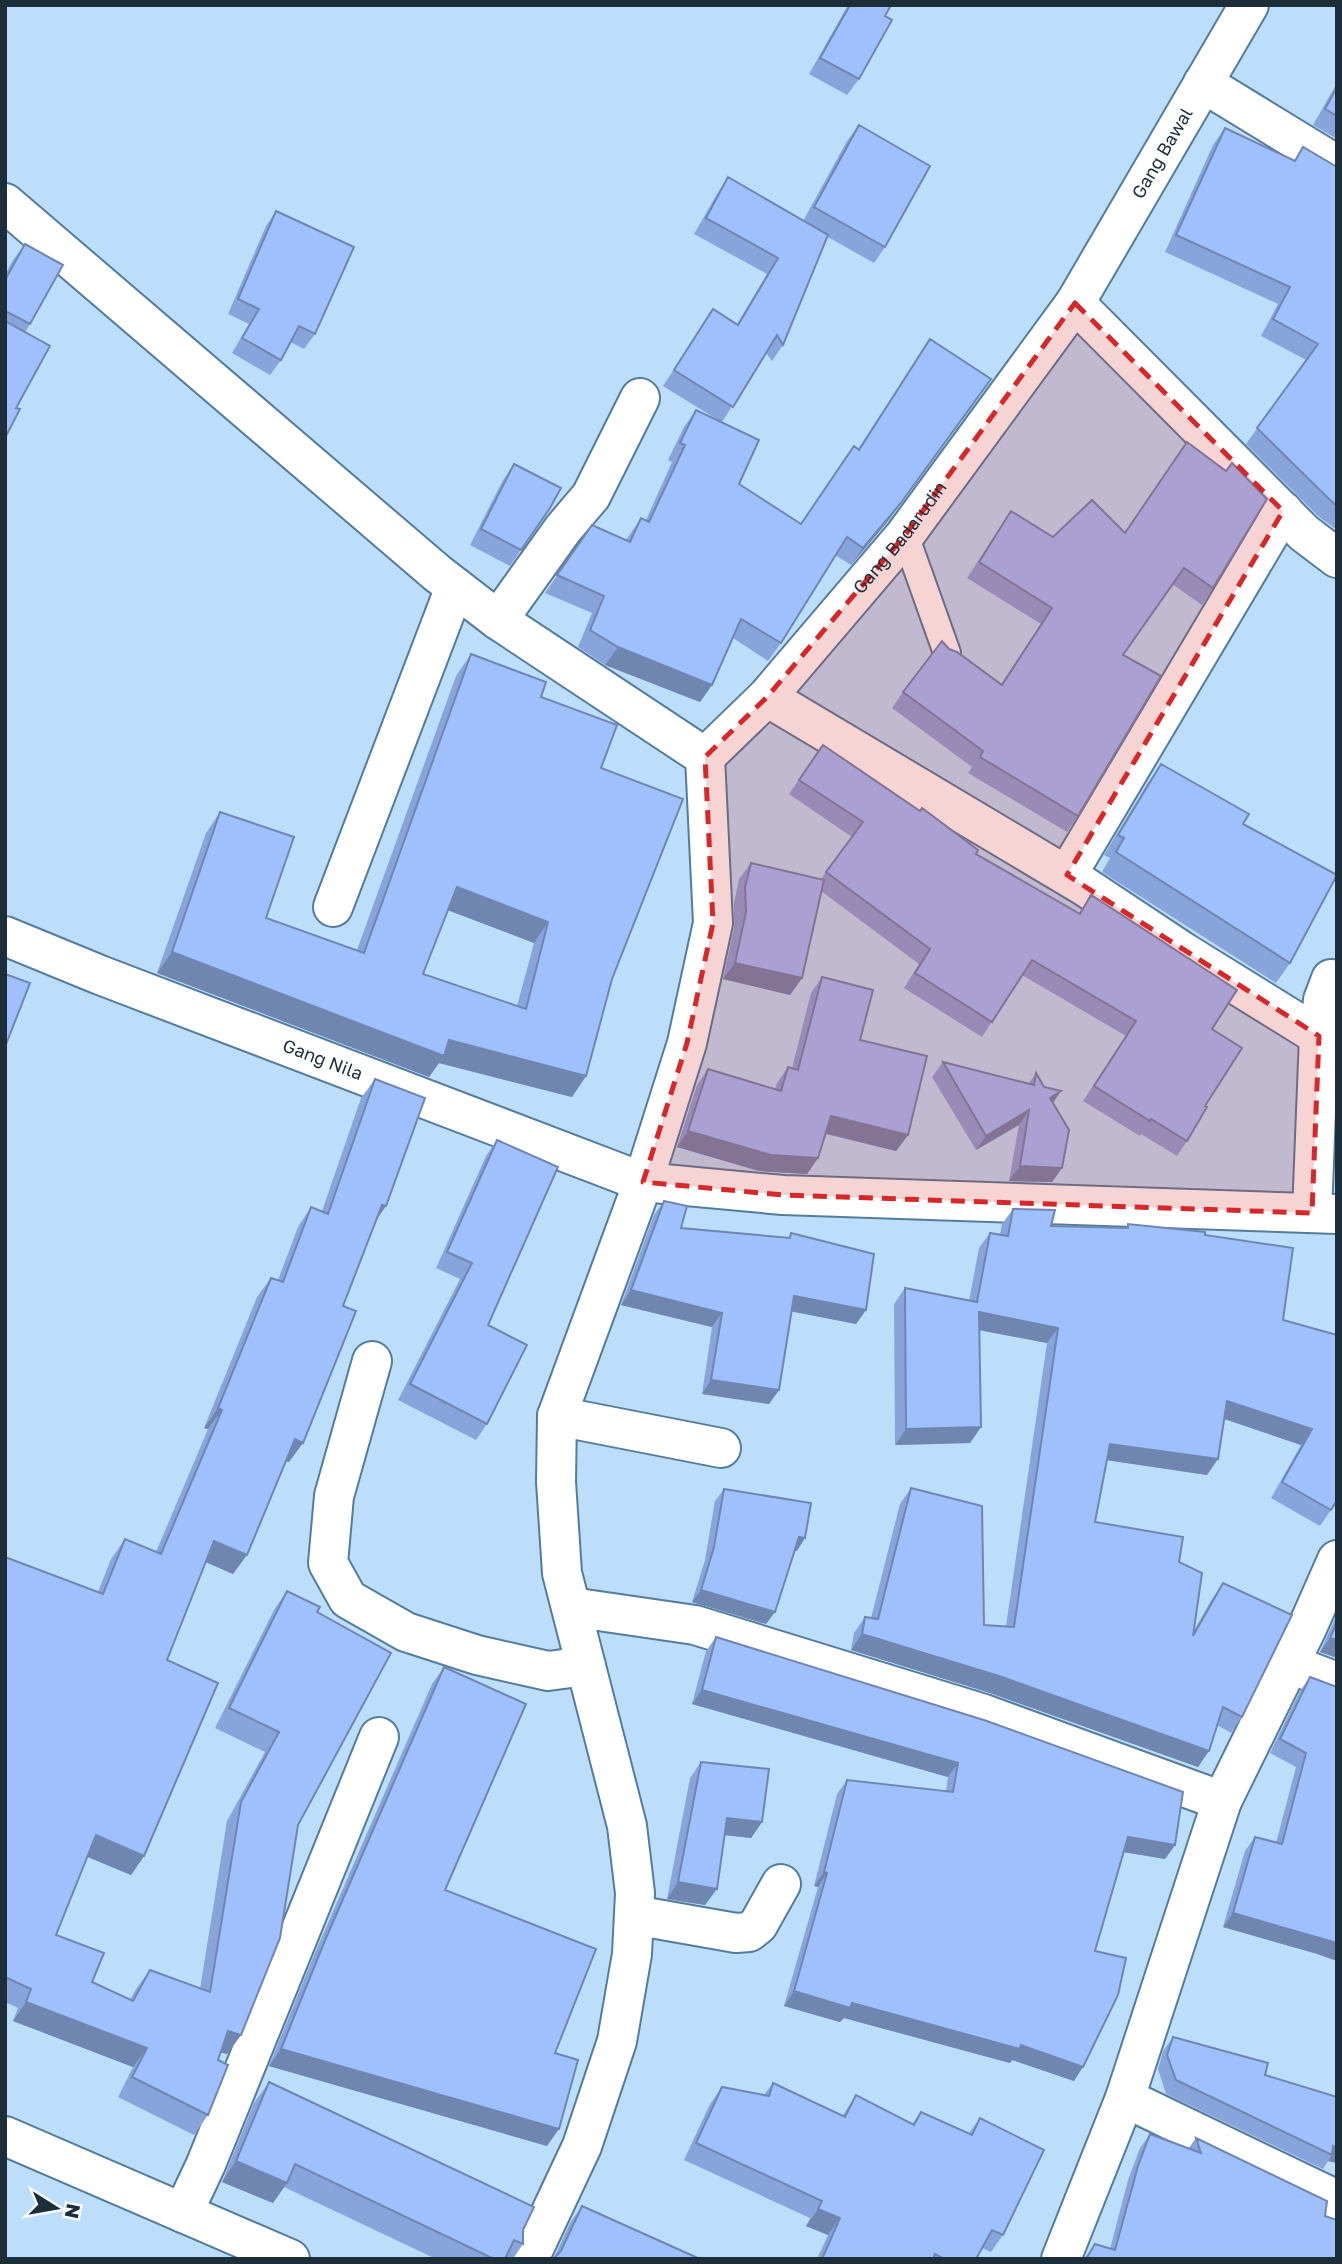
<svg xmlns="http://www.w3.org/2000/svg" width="1342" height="2264" font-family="'Golos Text',sans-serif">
<rect width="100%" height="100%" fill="#bcdefb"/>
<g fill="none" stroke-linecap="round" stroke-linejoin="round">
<defs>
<path id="lane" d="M905,535L947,653"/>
<g id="street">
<path d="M1203,83L1337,165"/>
<path d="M5,203L437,573L498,620L705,757L713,923L687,1043L643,1182L557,1416L556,1482L562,1573L627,1826L635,1893L632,1954L617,2041L582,2146L529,2259"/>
<path d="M1075,303L1304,533L1337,558"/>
<path d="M498,620L563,529L591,496L640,398"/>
<path d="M767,697L1084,886L1185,953L1319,1036"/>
<path id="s1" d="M705,757L767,697L905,535L1075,303L1249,5"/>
<path d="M1067,875L1283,511"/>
<path d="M333,907L455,587"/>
<path id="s2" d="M5,936L100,975L643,1182L783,1195L1337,1214"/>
<path d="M1312,1213L1319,1036L1323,1000L1331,979"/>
<path d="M372,1361L334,1496L328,1563L348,1599L406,1632L477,1655L548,1671L586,1666"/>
<path d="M557,1416L721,1448"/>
<path d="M1337,1560L1307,1628L1222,1801L1125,2098L1337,2200"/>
<path d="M571,1607L695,1625L984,1714L1222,1801"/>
<path d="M1290,1664L1337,1682"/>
<path d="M634,1915L736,1933L749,1932L758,1925L781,1884"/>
<path d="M183,2213L206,2164L379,1737"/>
<path d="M1061,2259L1125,2098"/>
</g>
<path id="secondary" d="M5,2136L290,2259"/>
</defs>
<use href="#lane" stroke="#547c9c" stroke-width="30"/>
<use href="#street" stroke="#547c9c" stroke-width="42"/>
<use href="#secondary" stroke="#547c9c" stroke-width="42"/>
<use href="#lane" stroke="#fff" stroke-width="26"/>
<use href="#street" stroke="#fff" stroke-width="38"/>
<use href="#secondary" stroke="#fff" stroke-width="38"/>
</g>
<path fill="#89a4da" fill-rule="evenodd" d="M848,5H891L885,16L859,79L847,95L809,74Z
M1337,83V139L1313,125Z
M859,125L885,247L874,263L828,237L783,345L772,361L766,353L722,422L739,484L801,524L858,449L930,339L979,397L888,521L851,565L835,555L781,643L768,661L733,638L712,685L700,702L605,665L578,647L592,613L545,593L592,525L626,540L641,518L646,520L672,462L668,460L684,427L696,410L718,420L663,386L713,309L737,324L767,274L694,234L717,194L728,177L803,221L847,141Z
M1225,128L1294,161L1303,147L1337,167V530L1318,516L1246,444L1306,360L1261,336L1278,304L1165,252L1213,145Z
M276,211L315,334L304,349L290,342L281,360L270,375L232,353L249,324L228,314L266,226Z
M25,244L30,324L25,332L16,408L5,438V275L13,260Z
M1187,442L1213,588L1202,605L1172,584L1123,655L1078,816L1067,832L968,773L972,767L892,708L903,692L949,649L1001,684L1041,624L967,578L1011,511L1053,537L1125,533Z
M514,464L550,508L510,566L470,545L503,480Z
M471,654L541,697L601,768L612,979L586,1076L572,1097L439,1063L429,1077L157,973L206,833L220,812L266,918L357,950L456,676ZM448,910L534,943L517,1006L423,974Z
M823,745L976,854L1079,913L1091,895L1212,1029L1205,1106L1187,1141L1177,1156L1141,1134L1140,1136L1083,1101L1126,1036L1022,975L982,1037L904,988L919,964L821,891L802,978L790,995L723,979L734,928V903L739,879L751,863L821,879L852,837L789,794Z
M1161,764L1243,824L1290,963L1276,983L1102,872L1110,858L1104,855L1147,784Z
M822,977L860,1040L908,1135L896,1151L826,1134L818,1158L807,1174L759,1171L677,1147L697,1085L708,1069L775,1089L777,1083L788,1067L792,1068L811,993Z
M943,1062L1029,1083L1036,1073L1053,1103L1062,1168L1052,1182L1009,1181L1019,1125L976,1150L932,1077Z
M375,1079L386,1206L377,1219L343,1306L289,1462L286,1461L233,1574L206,1562L167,1660L144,1856L131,1875L88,1857L56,1935L92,1982L130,2000L136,1989L150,1970L200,1989L227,1821L265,1752L215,1728L274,1610L287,1591L317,1612L298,1825L241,2035L227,2054L221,2052L218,2060L208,2115L194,2135L118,2097L133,2067L13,2021L18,2008L5,2002V1557L98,1592L111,1559L125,1539L156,1552L208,1429L204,1428L257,1297L271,1278L278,1280L298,1227L311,1207L322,1211L361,1098Z
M497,1140L488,1325L487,1424L476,1440L398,1400L460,1279L436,1268L486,1156Z
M664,1201L681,1228L788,1238L791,1233L866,1310L856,1324L791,1311L779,1390L769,1404L702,1394L712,1327L621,1305L654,1215Z
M1013,1209L1051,1226L1126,1228L1128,1224L1205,1235L1283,1320L1331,1510L1320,1526L1271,1498L1301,1445L1224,1419L1207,1475L1107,1460L1095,1522L1179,1562L1193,1632L1212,1599L1223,1583L1242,1717L1231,1733L1217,1725L1198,1767L990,1693L851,1650L854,1633L865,1617L871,1618L900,1504L911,1488L984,1625L1006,1626L1047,1343L979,1330L981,1427L970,1443L895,1445L894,1304L905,1288L969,1301L979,1248L990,1233L1000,1235L1002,1224Z
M724,1489L797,1551L795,1550L766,1624L692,1602L705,1560L715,1501Z
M1337,1614V1658L1320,1652Z
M716,1637L1175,1845L1165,1859L1123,1852L1095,1951L1074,2081L1012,2060L1010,2063L844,2018L840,2022L784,2006L818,1887L814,1886L837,1794L847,1780L946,1791L948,1777L692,1704L706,1651Z
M444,1667L445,1890L555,2053L547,2146L269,2066L314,1955L432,1684Z
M1310,1677L1314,1953L1223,1927L1245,1851L1255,1837L1276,1843L1296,1767L1270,1753L1300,1691Z
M701,1762L762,1822L751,1838L724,1835L705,1905L667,1899L690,1778Z
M1173,2037L1265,2075L1337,2097V2163L1328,2161L1323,2169L1166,2094L1158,2069L1163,2051Z
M269,2082L523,2230V2244L513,2259H436L284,2187L273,2203L222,2182L254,2103Z
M773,2083L843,2115L856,2095L912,2124L921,2112L969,2133L980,2118L1003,2235L991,2252L982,2248L976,2259H817L828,2235L806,2226L810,2218L684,2160L710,2104L722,2087L764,2095Z
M1150,2134L1188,2149L1196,2138L1325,2216L1337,2259H1084L1095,2244L1110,2249L1128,2180L1140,2148Z
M582,2206L700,2259L554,2258L570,2223Z"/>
<path fill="#6f86b1" d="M979,397L888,521L851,565L863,548Z
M618,647L712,685L700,702L605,665Z
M457,887L548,922L534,943L442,908Z
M172,952L449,1040L586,1076L572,1097L439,1063L429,1077L157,973Z
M735,963L802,978L790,995L723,979Z
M1061,1091L1051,1106L1050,1098Z
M1029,1110L1019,1125L976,1150L986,1136Z
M831,1116L908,1135L896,1151L820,1132Z
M688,1131L818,1158L807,1174L759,1171L677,1147Z
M1020,1166L1062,1168L1052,1182L1009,1181Z
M382,1205L386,1206L372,1226Z
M631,1290L722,1313L712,1327L621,1305Z
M794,1296L866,1310L856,1324L784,1310Z
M979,1312L1058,1328L1047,1343L968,1328Z
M711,1380L779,1390L769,1404L702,1394Z
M1227,1401L1312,1429L1301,1445L1216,1416Z
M218,1408L222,1410L208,1429L204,1428Z
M981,1427L970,1443L895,1445L906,1429Z
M295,1439L303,1443L289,1462L281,1459Z
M1110,1444L1218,1459L1207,1475L1099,1459Z
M799,1537L805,1538L797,1551L791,1550Z
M214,1541L247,1555L233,1574L201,1560Z
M701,1590L775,1612L766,1624L692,1602Z
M862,1634L1002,1677L1209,1751L1198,1767L990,1693L851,1650Z
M1330,1638L1337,1640V1658L1320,1652Z
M702,1690L958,1763L948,1777L692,1704Z
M727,1818L762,1822L751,1838L716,1834Z
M96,1835L144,1856L131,1875L83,1855Z
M1128,1837L1175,1845L1165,1859L1118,1851Z
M824,1872L827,1873L818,1887L814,1886Z
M678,1882L717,1889L705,1905L667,1899Z
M1233,1913L1337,1943V1961L1314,1953L1223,1927Z
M794,1991L852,2003L1021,2045L1083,2067L1074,2081L1012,2060L1010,2063L844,2018L840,2022L784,2006Z
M26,2002L147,2048L133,2067L13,2021Z
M228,2031L241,2035L227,2054L215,2051Z
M281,2049L559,2129L547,2146L269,2066Z
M1333,2146L1337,2147V2163L1328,2161L1332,2155Z
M236,2161L287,2183L273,2203L222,2182Z
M818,2209L840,2218L828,2235L806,2226Z"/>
<path fill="#9fbffd" stroke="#6f86b1" stroke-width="2" fill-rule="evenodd" d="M850,5H891L885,16L892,20L859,79L820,58Z
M1337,87V116L1325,109Z
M859,125L930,166L885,247L814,207Z
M1225,128L1295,161L1303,147L1337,167V506L1330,500L1257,428L1318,344L1273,319L1290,287L1176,235Z
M728,177L828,235L783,345L777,335L733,407L674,370L713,309L738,325L778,258L706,218Z
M276,211L354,247L315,334L299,326L281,360L242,338L259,309L238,299Z
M25,244L63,265L30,324L5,311V280Z
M5,321L50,346L16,408L20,409L5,438Z
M930,339L991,379L900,504L863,548L847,537L781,643L741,619L712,685L618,647L590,630L604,596L557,575L592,525L630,542L641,518L649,522L685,445L680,443L696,410L759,440L739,484L801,524L854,446L859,450Z
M1187,442L1226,471L1232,463L1267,499L1213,588L1184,568L1123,655L1161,676L1078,816L980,757L983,751L903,692L942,641L949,649L957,652L1002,685L1052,608L979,562L1011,511L1053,537L1092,500L1125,533Z
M514,464L561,488L550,508L521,550L481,529Z
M471,654L546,682L541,697L617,725L601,768L683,799L612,979L586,1076L449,1040L444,1056L172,952L220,812L294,837L266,918L364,953ZM457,887L548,922L526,1009L423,974Z
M823,745L920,811L922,808L978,850L976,854L1080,914L1091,895L1237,990L1212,1029L1242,1048L1205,1106L1207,1107L1187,1141L1151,1119L1150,1121L1094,1086L1136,1021L1032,960L992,1022L915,973L930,949L826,872L863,822L799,780Z
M1161,764L1249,814L1243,824L1337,875L1290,963L1116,852L1124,838L1118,835Z
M751,863L824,880L802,978L735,963L746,912L745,887Z
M5,974L30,983L5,1047Z
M822,977L873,990L860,1040L927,1056L908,1135L831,1116L818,1158L771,1155L688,1131L708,1069L781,1091L788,1067L798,1070Z
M943,1062L1034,1085L1036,1073L1044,1087L1061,1091L1050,1098L1069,1130L1062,1168L1020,1166L1029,1110L986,1136Z
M375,1079L425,1098L386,1206L382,1205L343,1306L356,1311L303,1443L295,1439L247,1555L214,1541L167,1660L218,1683L144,1856L96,1835L56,1935L104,1953L92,1982L133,2001L150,1970L210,1992L241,1802L279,1732L229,1708L287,1591L320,1607L317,1612L391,1653L298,1825L280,1938L241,2035L228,2031L218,2060L228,2065L208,2115L132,2077L147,2048L26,2002L31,1989L5,1977V1557L103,1594L125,1539L161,1554L222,1410L218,1408L271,1278L283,1282L311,1207L328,1214Z
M497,1140L558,1167L488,1325L527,1345L487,1424L410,1384L472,1263L447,1252Z
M664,1201L687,1206L681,1228L790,1238L791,1233L874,1254L866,1310L794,1296L779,1390L711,1380L722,1313L631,1290Z
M1013,1209L1055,1210L1051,1226L1128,1228V1224L1205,1232V1235L1293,1248L1283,1320L1337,1335V1500L1331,1510L1282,1482L1312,1429L1227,1401L1218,1459L1110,1444L1095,1522L1183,1537L1179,1562L1202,1573L1193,1636L1223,1583L1292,1615L1242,1717L1223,1707L1209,1751L1002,1677L862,1634L865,1617L878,1619L911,1488L982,1506L984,1625L1014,1627L1058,1328L979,1312L981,1427L906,1429L905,1288L977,1302L990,1233L1008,1236Z
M724,1489L811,1503L805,1538L799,1537L775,1612L701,1590L714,1547Z
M1337,1622V1640L1330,1638Z
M716,1637L987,1721L1183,1792L1175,1845L1128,1837L1095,1951L1126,1958L1118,1995L1083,2067L1021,2045L1020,2049L852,2003L850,2008L794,1991L827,1873L824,1872L847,1780L953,1792L958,1763L702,1690Z
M444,1667L526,1704L445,1890L596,1949L555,2053L578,2060L559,2129L281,2049L326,1938Z
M1310,1677L1337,1687V1943L1233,1913L1255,1837L1282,1844L1306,1753L1280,1739Z
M701,1762L769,1769L762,1822L727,1818L717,1889L678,1882Z
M1173,2037L1268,2063L1265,2075L1337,2097V2147L1333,2146L1332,2155L1176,2080L1167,2055Z
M269,2082L534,2207L523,2230V2244L514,2240L505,2259H494L295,2164L287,2183L236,2161Z
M773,2083L845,2117L856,2095L914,2125L921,2112L972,2135L980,2118L1044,2150L1003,2235L992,2230L976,2259H944L935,2254L933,2259H822L840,2218L818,2209L822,2201L696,2143L722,2087L769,2096Z
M1150,2134L1201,2153L1196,2138L1327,2201L1325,2216L1337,2220V2259H1086L1095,2244L1115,2250L1138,2166Z
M582,2206L700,2259H553L561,2251Z"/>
<path fill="#d62828" fill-opacity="0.2" stroke="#d62828" stroke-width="5" stroke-dasharray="14 9" stroke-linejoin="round" d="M1075,303L1283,511L1067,875L1319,1036L1312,1213L783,1195L643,1182L687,1043L713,923L705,757L767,697L905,535Z"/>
<g text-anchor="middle" stroke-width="5" stroke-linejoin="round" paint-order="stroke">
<g font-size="18" fill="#1d2e3b" stroke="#f7fbff">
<text dy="6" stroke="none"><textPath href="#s1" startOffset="760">Gang Bawal</textPath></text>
<text dy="6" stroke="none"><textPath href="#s1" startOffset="294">Gang Badarudin</textPath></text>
<text dy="6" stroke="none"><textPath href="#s2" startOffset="341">Gang Nila</textPath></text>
</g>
</g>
<rect width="1342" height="2264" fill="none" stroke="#1d2e3b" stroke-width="14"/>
<g transform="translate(56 2208) rotate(101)" stroke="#f7fbff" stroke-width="5" paint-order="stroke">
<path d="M0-5L12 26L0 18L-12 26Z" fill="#1d2e3b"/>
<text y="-10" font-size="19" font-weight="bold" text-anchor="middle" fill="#1d2e3b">N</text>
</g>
</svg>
